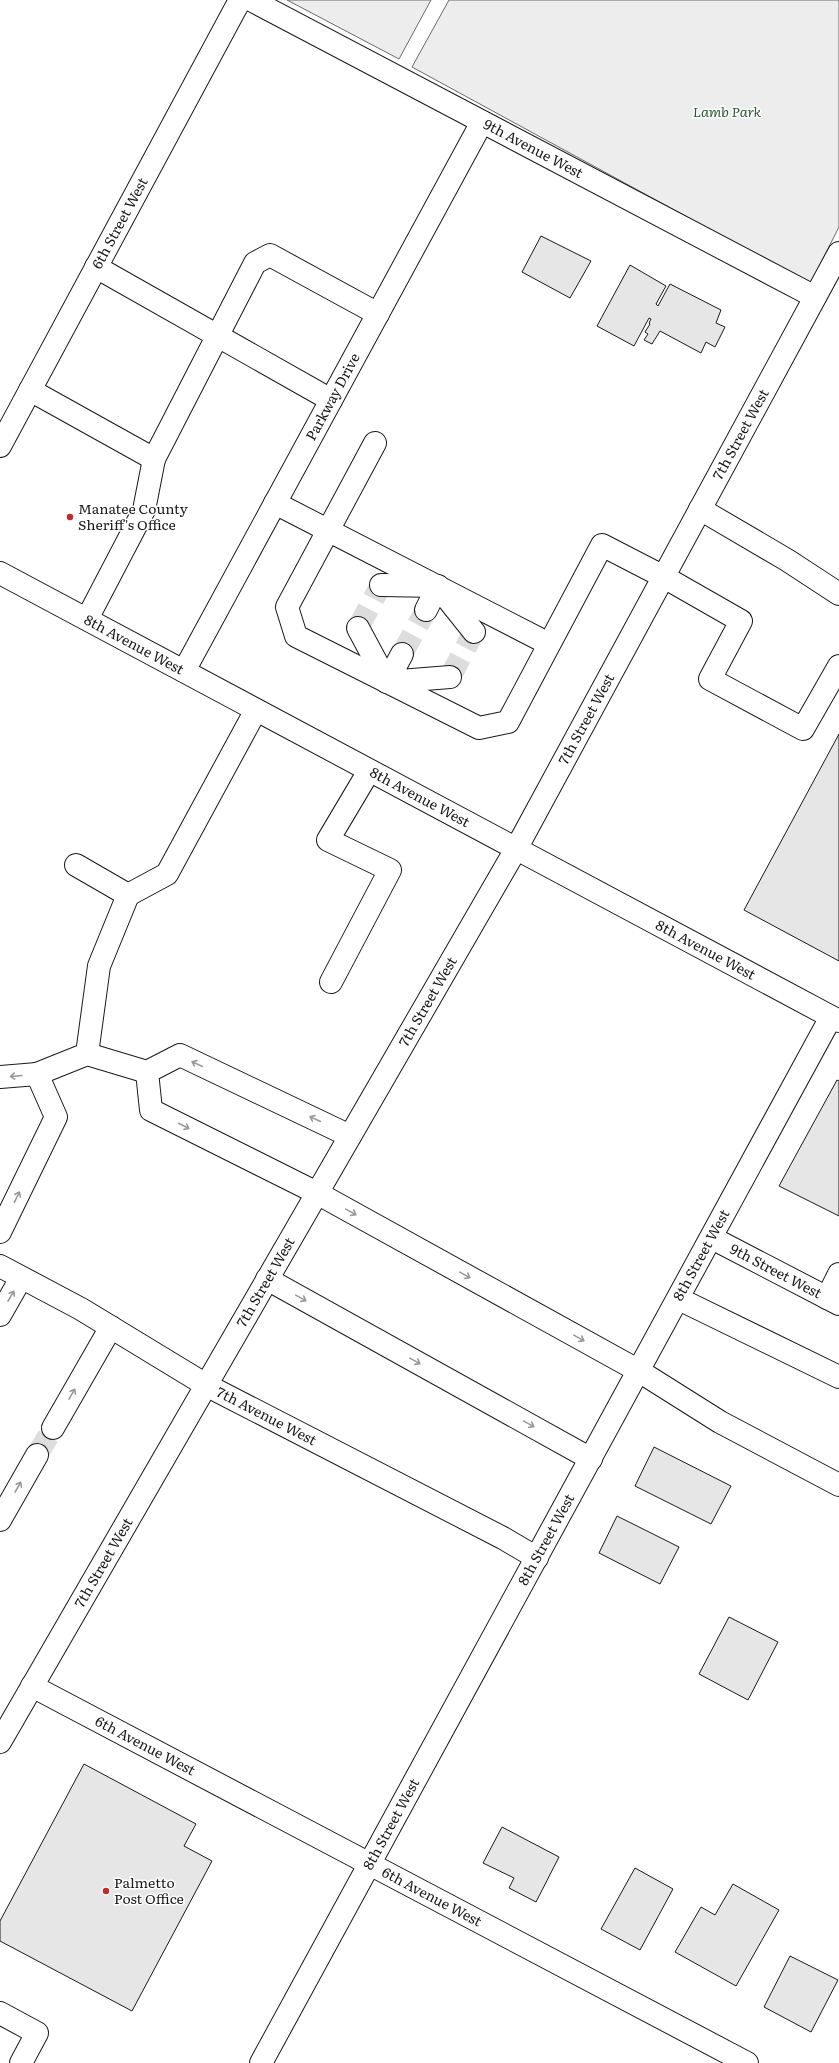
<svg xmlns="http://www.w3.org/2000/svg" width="839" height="2063" font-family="Literata,serif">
<rect width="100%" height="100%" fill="#fff"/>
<path fill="#ededed" stroke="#6a6a6a" d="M287,0H431L399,59Z
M449,0H839V227L810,284L412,67Z"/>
<path fill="#e6e6e6" stroke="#1a1a1a" d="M541,236L591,261L570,298L522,272Z
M630,265L666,286L656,304L658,306L670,284L721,310L716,323L725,327L715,347L706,342L701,353L660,331L652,344L644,340L648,334L645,332L650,324L649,323L651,319L649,318L634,346L597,326Z
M839,734V961L744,910Z
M837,1080L839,1081V1216L779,1186Z
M654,1447L731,1486L711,1524L635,1486Z
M617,1516L679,1547L660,1584L599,1553Z
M729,1617L778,1642L748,1700L699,1674Z
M84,1764L196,1824L184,1846L212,1861L132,2011L0,1941V1921Z
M502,1827L559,1857L536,1902L509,1888L514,1878L483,1863Z
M635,1868L673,1889L640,1950L601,1929Z
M733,1884L779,1910L736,1986L675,1952L701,1907L715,1915Z
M790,1956L838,1980L811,2032L764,2007Z"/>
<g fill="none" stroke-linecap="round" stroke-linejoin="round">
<path stroke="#ddd" stroke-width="22" stroke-dasharray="22 11" stroke-linecap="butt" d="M358,628L381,585
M402,654L426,610
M450,677L474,632
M37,1455L53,1428"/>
<defs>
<g id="minor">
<path id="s1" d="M251,0L815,297"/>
<path d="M96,267L331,400"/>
<path d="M30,390L154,459L255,263L270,255L378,314"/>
<path d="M375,443L287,607L296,636L479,728L508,722L602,545L664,577L741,621L710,679L803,729L839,666"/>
<path id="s2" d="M0,446L240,0"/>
<path d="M275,503L549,644"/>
<path d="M700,509L787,560L839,594"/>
<path d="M381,585L438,586L426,610"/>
<path d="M442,592L474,632"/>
<path d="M87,619L144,510L154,459"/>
<path d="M358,628L387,682"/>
<path d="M402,654L387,682L450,677"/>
<path id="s3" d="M184,671L482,122"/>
<path d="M76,865L128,895L167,874L256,710"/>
<path d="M331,982L390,870L328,840L369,771"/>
<path d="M87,1054L99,966L128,895"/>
<path d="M37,1074L87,1054L147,1072"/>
<path d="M0,1077L37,1074L56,1117L0,1232"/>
<path d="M350,1136L180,1055L147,1072L151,1110L317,1193L639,1371L720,1422L839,1485"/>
<path id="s4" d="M712,1238L839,1304"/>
<path id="s5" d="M0,1266L81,1309L206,1385L503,1538L537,1558"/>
<path d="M267,1279L591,1459"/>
<path d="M827,1298L839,1274"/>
<path d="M679,1299L839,1377"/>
<path d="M0,1315L21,1278"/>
<path d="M53,1428L111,1327"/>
<path d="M0,1520L37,1455"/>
<path id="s6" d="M32,1686L747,2063"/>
<path id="s7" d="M0,1742L516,849L839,253"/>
<path d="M0,2013L37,2033L21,2063"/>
<path id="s8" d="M261,2063L831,1017"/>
</g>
<g id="major">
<path id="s9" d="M0,573L839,1021"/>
</g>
</defs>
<use href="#minor" stroke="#1a1a1a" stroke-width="24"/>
<use href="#major" stroke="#1a1a1a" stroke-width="24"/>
<use href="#minor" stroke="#fff" stroke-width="22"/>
<use href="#major" stroke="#fff" stroke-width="22"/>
</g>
<defs><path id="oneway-shaft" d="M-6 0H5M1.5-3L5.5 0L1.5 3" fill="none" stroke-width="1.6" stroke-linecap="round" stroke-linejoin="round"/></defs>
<g stroke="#989898">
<use href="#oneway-shaft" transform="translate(197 1064) rotate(-155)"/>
<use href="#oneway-shaft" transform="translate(16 1076) rotate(175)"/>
<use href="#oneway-shaft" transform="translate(315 1119) rotate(-155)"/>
<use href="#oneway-shaft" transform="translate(184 1126) rotate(27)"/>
<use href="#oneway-shaft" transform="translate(17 1197) rotate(-64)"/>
<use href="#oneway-shaft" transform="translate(351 1212) rotate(29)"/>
<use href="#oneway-shaft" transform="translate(465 1275) rotate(29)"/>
<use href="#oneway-shaft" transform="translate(11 1296) rotate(-60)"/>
<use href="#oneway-shaft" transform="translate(301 1298) rotate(29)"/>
<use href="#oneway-shaft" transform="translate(579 1338) rotate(29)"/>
<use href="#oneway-shaft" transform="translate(415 1361) rotate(29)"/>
<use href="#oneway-shaft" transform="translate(72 1394) rotate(-60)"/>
<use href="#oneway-shaft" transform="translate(529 1424) rotate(29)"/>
<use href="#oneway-shaft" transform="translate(18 1487) rotate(-60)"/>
</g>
<g fill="#c62828" stroke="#fff" stroke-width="1.5">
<circle cx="70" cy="517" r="4"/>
<circle cx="106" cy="1891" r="4"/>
</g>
<g text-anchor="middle" stroke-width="3" stroke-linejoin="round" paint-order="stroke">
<g font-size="14" font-style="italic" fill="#2b5a34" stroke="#fff">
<text x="727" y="117">Lamb Park</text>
</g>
<g font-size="14" fill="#1a1a1a" stroke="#fff">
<text dy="5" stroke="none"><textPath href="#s1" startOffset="319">9th Avenue West</textPath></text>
<text dy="5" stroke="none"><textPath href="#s2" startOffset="253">6th Street West</textPath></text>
<text dy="5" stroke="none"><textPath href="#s3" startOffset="312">Parkway Drive</textPath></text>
<text dy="5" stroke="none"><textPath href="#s7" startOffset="1503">7th Street West</textPath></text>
<text dy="5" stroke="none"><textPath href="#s9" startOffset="152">8th Avenue West</textPath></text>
<text dy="5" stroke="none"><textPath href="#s7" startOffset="1179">7th Street West</textPath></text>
<text dy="5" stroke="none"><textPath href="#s9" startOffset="476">8th Avenue West</textPath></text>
<text dy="5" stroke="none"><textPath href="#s9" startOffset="800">8th Avenue West</textPath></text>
<text dy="5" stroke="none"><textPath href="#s7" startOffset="855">7th Street West</textPath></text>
<text dy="5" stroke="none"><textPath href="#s8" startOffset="920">8th Street West</textPath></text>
<text dy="5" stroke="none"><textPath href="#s4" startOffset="72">9th Street West</textPath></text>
<text dy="5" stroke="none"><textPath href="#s7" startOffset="531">7th Street West</textPath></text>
<text dy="5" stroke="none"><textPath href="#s5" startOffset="306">7th Avenue West</textPath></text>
<text dy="5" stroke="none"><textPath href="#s8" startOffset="596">8th Street West</textPath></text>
<text dy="5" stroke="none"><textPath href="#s7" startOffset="207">7th Street West</textPath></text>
<text dy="5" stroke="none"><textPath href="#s6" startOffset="128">6th Avenue West</textPath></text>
<text dy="5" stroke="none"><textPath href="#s8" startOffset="272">8th Street West</textPath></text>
<text dy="5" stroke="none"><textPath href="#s6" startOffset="452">6th Avenue West</textPath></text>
</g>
<g font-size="14" fill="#1a1a1a" stroke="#fff" text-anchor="start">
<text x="78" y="514">Manatee County<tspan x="78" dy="16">Sheriff's Office</tspan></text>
<text x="114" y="1888">Palmetto<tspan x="114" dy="16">Post Office</tspan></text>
</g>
</g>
</svg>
